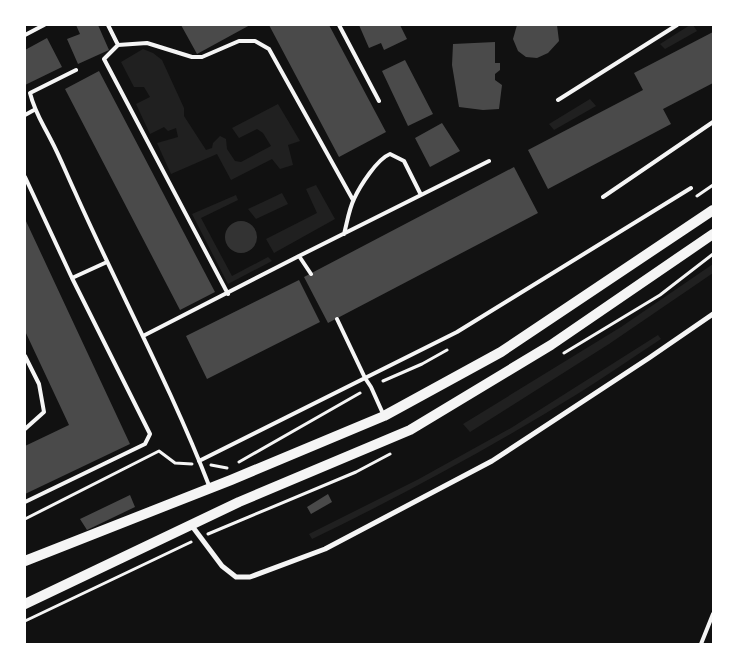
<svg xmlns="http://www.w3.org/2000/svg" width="738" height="669" font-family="Arial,sans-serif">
<rect width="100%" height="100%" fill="#111"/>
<path fill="#202020" d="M690,25H693L697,31L665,49L660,44Z
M143,49L153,53L162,60L184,108V116L206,150L212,148L213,143L220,136L226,139L227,149L235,161L241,162L271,146L263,133L257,129L239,138L232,128L278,104L300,141L288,145L293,165L280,169L272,159L231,180L217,154L171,174L157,143L178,137L176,128L168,131L164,127L150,134L136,104L150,97L144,87H134L121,62Z
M590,99L596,106L554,130L549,124Z
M316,185L335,219L274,253L266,239L317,213L306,189Z
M282,193L288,204L256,219L248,209Z
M236,195L238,200L201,218L232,276L268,257L272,261L228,284L192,214Z
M713,264V273L609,344L470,432L463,424L621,327Z
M658,335L661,339C633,357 606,376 579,393C492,447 403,495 312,539L309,534L417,480L511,428Z"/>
<path fill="#333" d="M225 237a16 16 0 1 1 32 0a16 16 0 1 1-32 0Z"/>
<path fill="#4a4a4a" d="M76,25H98L109,50L78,64L67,39L80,34Z
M181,25H250L197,54Z
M269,25H329L386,132L339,157Z
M359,25H400L407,39L384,50L381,43L369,48Z
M517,25H557L559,41L548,53L537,58L526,57L518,51L513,39Z
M713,32V83L663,109L671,124L548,189L528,150L643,90L634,73Z
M47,38L62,67L25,85V50Z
M495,42V63H500V70L495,74V80L502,85L499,109L483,110L459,107L452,65L453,44Z
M405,60L433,114L408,126L382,71Z
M99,71L215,292L180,310L65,89Z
M442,123L460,151L430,167L415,138Z
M514,167L538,213L328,323L304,277Z
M25,219L130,444L25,494V446L69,425L25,331Z
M299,280L320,322L207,379L186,336Z
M328,494L332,502L311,514L307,507Z
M130,495L135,507L87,530L80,519Z"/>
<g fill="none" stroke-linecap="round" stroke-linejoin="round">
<path stroke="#f5f5f5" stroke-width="3" d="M697,196L713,185
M564,353L660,295L713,254
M383,381L422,364L447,350
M239,462L360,393
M211,465L227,468
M25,519L159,451L175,463L192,464
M208,534L356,472L390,454
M25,621L191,542"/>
<path stroke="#f5f5f5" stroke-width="4" d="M108,25L118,45
M339,25L379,101
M25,35L44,25
M76,70L30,93C35,113 42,122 51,140C60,157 67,175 75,192C119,291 171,387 210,488
M558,100L677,25
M25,115L34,110
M25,177L72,278
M603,197L713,122
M344,234C347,223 349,209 354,199C360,186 377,159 390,154L404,161L421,195
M311,274L299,256L489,161
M228,294L104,59L118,45L147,43L192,57H202L239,41H255L269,49L353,200
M337,319L365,378L371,387L384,416
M143,336L299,256
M25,356L39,384L44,412L25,429
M199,461L457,332L691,188
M25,502L145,444L150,434L72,278L107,262
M701,644L713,614"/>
<path stroke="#f5f5f5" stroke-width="5" d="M192,526L222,566L236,577H250L325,549L492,461L649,358L713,314"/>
<path stroke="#f5f5f5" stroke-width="10" d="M25,561L231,480L384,416L501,352L713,210
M25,604L239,502L410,430L551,345L713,234"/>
</g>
<rect width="738" height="669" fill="none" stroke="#ffffff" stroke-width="52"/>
</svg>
